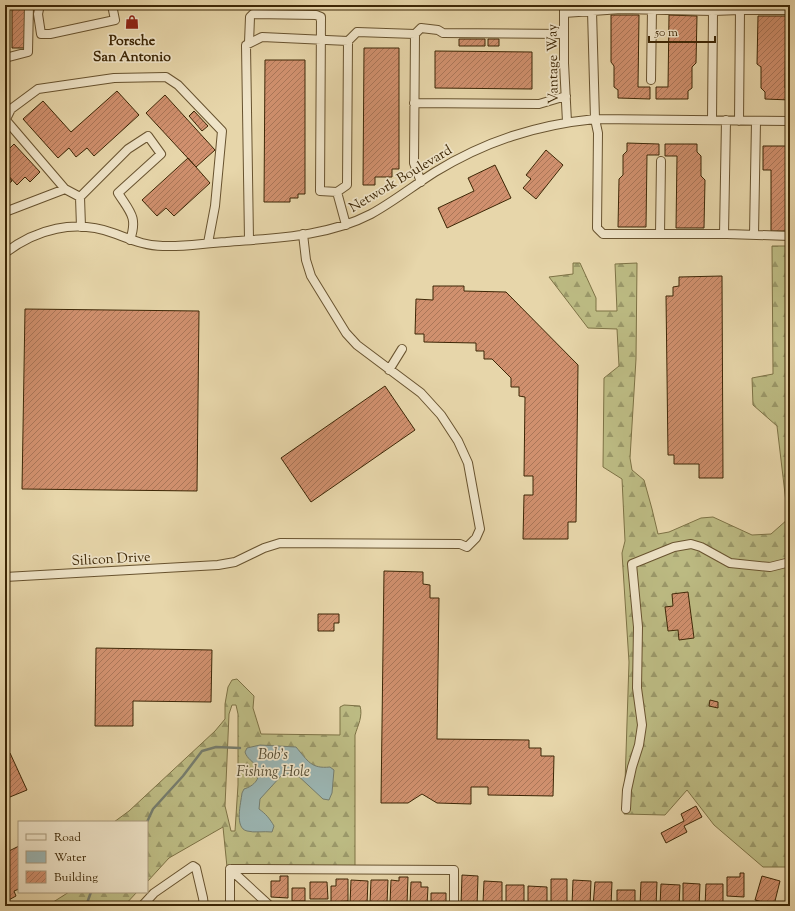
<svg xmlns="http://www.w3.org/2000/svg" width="795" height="911" font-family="'Sorts Mill Goudy',serif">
<defs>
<pattern id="forest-firs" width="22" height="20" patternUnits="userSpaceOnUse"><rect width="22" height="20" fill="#bdbc84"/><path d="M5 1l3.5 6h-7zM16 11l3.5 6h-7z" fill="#9b996a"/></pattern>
<pattern id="building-hatch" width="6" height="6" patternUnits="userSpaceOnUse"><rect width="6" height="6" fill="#d0906e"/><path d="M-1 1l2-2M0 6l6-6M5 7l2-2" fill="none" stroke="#aa7658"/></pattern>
</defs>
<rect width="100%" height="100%" fill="#e7d6aa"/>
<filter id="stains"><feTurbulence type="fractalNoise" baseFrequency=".005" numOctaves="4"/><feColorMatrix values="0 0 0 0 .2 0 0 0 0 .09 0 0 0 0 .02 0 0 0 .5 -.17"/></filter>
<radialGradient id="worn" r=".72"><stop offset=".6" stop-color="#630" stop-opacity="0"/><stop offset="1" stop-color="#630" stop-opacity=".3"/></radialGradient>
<path fill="url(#forest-firs)" stroke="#7d7245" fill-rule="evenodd" d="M772,246H790V867H763L714,825L687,790L665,815L624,814L629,662L622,553L625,541L622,479L603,467L604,378L619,366L617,329L588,328L549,277L573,274V263H580L596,298V311H617L615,264L637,263L636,359L630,458L632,470L644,480L652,509L658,534L669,532L701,518L713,517L752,535L771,534L788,519L777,426L753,405L752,378L773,374Z
M237,679L254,696L253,708L261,734L340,735V707L344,705L360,706C363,716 358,725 355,735V867H227L223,827L169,858L147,882V822H114L129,811L215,731L225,719V704L228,687L232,680ZM232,705H236L238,714V785L235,831H231L225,806L229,714Z
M69,892H137L124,906H47Z"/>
<path fill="#9bb6b4" stroke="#757d6e" d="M260,745L296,747C308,761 311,769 330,767L334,770L332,793L329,800L323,799L294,772L281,776L260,799L259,809C266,814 270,819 274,826L272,832C264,831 254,833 247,831C234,828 241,803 242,793L244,789C254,786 262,778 257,767C253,761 247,759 245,752L247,748Z"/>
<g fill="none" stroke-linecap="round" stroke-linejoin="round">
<path stroke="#757d6e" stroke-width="2.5" d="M147,822L153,809L183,776L202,751L216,747L240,748
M86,906L91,892"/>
</g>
<path fill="url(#building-hatch)" stroke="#3d2706" d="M12,5H25V48H12Z
M611,15H639L638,87H650V99L618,98V90L614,87V66L611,62Z
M669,15L697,16L696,63L692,67V88L688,91V99H656V87H668Z
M758,16H786L785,88H790V100L765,99V92L761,88V67L757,64Z
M459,39H485V46H459Z
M488,39H499V46H488Z
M364,48H399V169H392V177H375V185H363Z
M435,51L532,52V89L435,88Z
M265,60H305V194H298V198H290V202H264Z
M117,91L139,115L94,156L87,148L76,157L69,148L58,158L23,119L43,101L71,132Z
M165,95L215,150L196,167L146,113Z
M194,111L208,126L202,131L189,116Z
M627,143L659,144V155H647L646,227H618L619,179L623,175V155L627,151Z
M14,144L40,172L30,182L25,177L17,185L5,172V153Z
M665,144H697V152L701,156V176L705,180L704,228H676L677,156H665Z
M763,146H790V231H771V170H763Z
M546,150L563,165L536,199L523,188L531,179L526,175Z
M188,158L210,183L174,216L166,208L157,216L142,200Z
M495,165L511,198L447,228L438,208L474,191L468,178Z
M5,172L12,181L5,187Z
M722,276L723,478H699V464H674V455H668L666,296H673V287L679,286V277Z
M433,286H464V291L506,292L578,365L576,522H568V539H523L524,495H533V476H524L525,397L519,396V387H511V378L492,359H484V351H476V343L424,342V334H415L416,299L433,300Z
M25,309L199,311L197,491L22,489Z
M385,386L415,430L311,502L281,458Z
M384,571L423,572V584L430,585V598H439L437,739L529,740V748H541V756H554L553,796L488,795V787H471V804L437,803L422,794L408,803H381Z
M688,592L694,638L679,640L678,630L668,631L665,607L673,606L672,594Z
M318,614H339V623H334V631H318Z
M96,648L212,650L211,702L133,701V726H95Z
M710,700L718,702V708L709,706Z
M5,746L9,754L10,753L27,790L5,799Z
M696,806L702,817L684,826L687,832L666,843L661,833L684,821L681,814Z
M19,846V889L14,891L16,896L5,902V853Z
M740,873H744V897L727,896V877H740Z
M462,875L478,876L477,906L461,905Z
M280,876H288V898L271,897V881H280Z
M762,876L780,881L774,905L755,900Z
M399,877H408L407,904L390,903L391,880L399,881Z
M336,879H348V901L331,902V886H336Z
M551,879H567V906H551Z
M351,880L368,881L367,904H350Z
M371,880H388L387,903H370Z
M573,880L591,881L590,906L572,905Z
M484,881L502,882V904L483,903Z
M310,882H327L328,899H310Z
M411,882H421V887H428L427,905L410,904Z
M595,882H612L611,906H593Z
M641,882H657L656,906H640Z
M683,883L700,884L699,906H683Z
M661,884L680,885L679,906L660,905Z
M706,884H723V906H705Z
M506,885H524V905H506Z
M528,886L547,887V904L528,903Z
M292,888H305V901H292Z
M617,890H635V906H617Z
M431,893H446V906H431Z"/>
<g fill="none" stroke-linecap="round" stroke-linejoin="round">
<defs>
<path id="minor" d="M40,5L38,14L41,34H50L115,20L112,5
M564,5V63L567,122
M740,10H790
M592,11L595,119L598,133L597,228L603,234H727L790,236
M564,13L621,9L713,11
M415,34L414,163L421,182
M249,43L250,17L253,14L316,15L321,17L320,191L337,192L346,225
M5,58L28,52L29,5
M651,80L652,9
M414,103L539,104L566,96
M5,119L65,189
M712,120L713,11L740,10L739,121
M5,121L11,109L38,89L114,78L166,77L178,85L222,131L215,206L208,243
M337,192L347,185L348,41
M80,197L128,149L148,136L161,154L118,193C130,212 138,217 130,240
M5,212L65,189L80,197L81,227
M660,234L661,161
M724,234L726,120
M754,235L756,121
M249,240L246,45L262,37L348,41L357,32L415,34L421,28L438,30L443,33L564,34
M5,253C36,229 75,219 113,233C130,239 145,246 163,246C184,247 205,243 226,242C274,238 327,237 371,214C393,202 413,186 435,172C486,141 536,125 595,119L790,121
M389,370L402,349
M5,577L218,565L235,562L264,548L280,543L460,544L467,547L476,538L480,529L468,463L458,441L441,415L421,393L357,345L346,333L311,276L306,260L303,234
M626,809L627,790L632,767L639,745L642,725L637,688L638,627L632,564L674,547L691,544L701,547L730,563L770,567L790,562
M230,869L454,870V906
M230,869L270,906
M142,906L154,893L193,866L196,868L203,898L204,906
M230,906V869"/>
</defs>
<use href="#minor" stroke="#68532f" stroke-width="10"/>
<use href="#minor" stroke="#efe4c8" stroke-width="8"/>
</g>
<defs>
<symbol id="shop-bare" viewBox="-9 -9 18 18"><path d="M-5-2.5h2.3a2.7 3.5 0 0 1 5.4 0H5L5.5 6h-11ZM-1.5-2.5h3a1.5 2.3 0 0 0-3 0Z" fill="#8f2418" stroke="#efe4c8" stroke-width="2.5" paint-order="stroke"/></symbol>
</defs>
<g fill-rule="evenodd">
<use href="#shop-bare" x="122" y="12" width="20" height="20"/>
</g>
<g text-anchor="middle" stroke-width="3.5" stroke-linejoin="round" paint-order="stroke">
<g font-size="14" font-weight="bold" fill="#3d2706" stroke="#efe4c8">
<text x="132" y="45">Porsche<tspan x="132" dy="16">San Antonio</tspan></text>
</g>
<g font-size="14" fill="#3d2706" stroke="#efe4c8">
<text transform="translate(552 64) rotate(-91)" y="5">Vantage Way</text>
<text transform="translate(400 178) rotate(-31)" y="5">Network Boulevard</text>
<text transform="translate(111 558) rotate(-3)" y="5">Silicon Drive</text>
</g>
<g font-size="15" font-style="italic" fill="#544b32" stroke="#efe4c8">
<text x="273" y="759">Bob's<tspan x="273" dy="17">Fishing Hole</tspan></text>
</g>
</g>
<rect width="795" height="911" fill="none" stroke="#e7d6aa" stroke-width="20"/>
<rect x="6" y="6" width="783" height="899" fill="none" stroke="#3d2706" stroke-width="2"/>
<rect x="10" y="10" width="775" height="891" fill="none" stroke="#3d2706"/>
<rect x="18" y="821" width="130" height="72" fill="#efe4c8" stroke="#a8987a"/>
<rect x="26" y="834" width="20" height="6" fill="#efe4c8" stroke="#a8987a"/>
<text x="54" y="841" font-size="12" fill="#3d2706">Road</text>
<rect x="26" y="851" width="20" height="12" fill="#9bb6b4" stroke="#a8987a"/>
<text x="54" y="861" font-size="12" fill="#3d2706">Water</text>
<rect x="26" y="871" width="20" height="12" fill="url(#building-hatch)" stroke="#a8987a"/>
<text x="54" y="881" font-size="12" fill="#3d2706">Building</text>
<path d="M649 36v6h66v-6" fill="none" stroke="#3d2706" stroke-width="2"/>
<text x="655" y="36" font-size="12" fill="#3d2706" stroke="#efe4c8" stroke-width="3" paint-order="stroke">50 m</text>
<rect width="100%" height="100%" filter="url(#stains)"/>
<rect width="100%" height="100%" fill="url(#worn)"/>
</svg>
